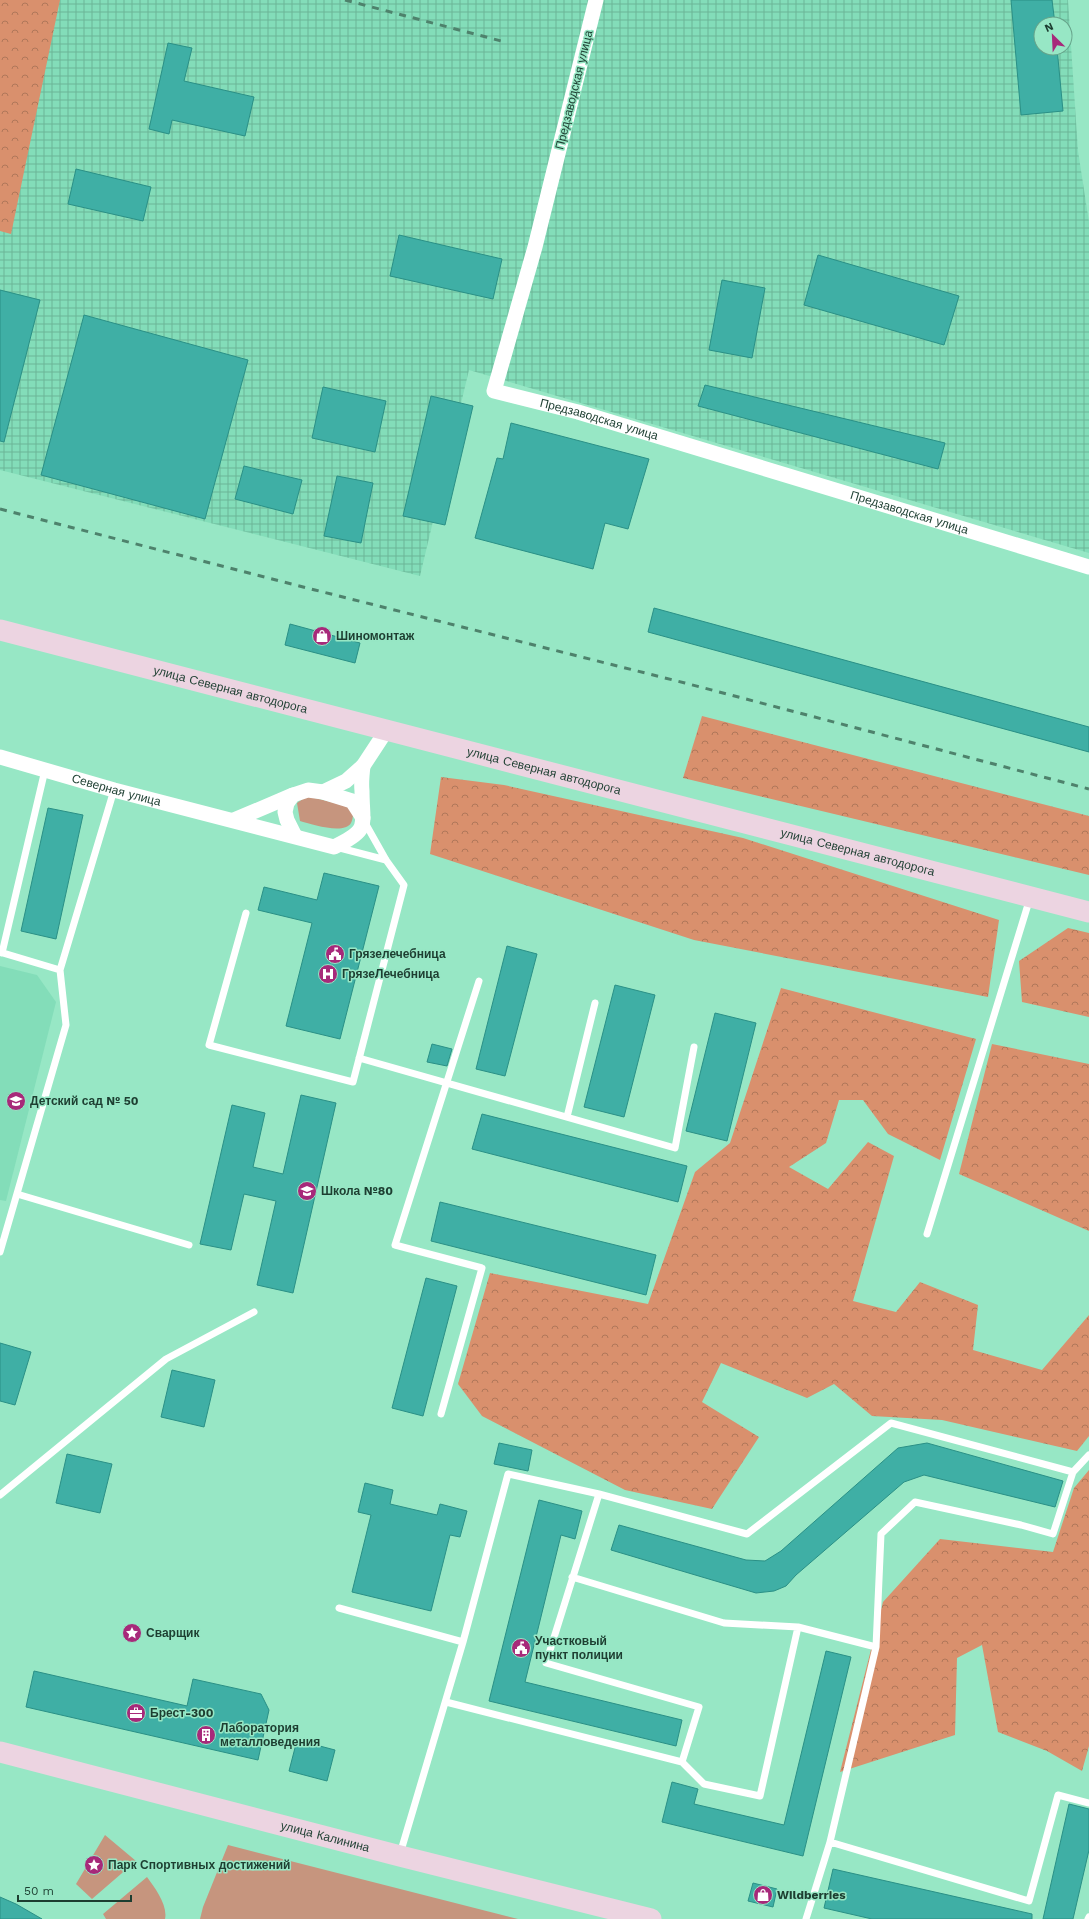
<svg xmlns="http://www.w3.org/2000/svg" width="1089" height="1919" font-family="'Work Sans',sans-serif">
<defs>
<pattern id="industrial-grid" width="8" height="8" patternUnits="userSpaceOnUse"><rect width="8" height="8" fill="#83ddb9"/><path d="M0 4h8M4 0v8" fill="none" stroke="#6bb597"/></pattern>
<pattern id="forest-crowns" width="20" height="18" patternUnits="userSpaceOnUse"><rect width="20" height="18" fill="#d9906d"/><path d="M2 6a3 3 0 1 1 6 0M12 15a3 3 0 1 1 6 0" fill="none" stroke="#af775a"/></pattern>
</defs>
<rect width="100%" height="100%" fill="#97e7c5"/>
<path fill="#83ddb9" d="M0,966L37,975L56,1002L6,1201L0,1200Z"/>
<path fill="url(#industrial-grid)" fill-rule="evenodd" d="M0,0H1068L1078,151L1089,222V553L469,370L420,576L0,470ZM1041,24H1065V48H1041Z"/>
<path fill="#c6957e" d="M307,796L347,806L353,814C353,817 352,821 351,823C344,835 311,824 300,821L297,803Z
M105,1835L136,1861L92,1899L76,1884Z
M228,1845L518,1919H200L203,1907Z
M147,1877C155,1888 168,1905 165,1919H106L103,1914Z"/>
<path fill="url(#forest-crowns)" d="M0,0H60L11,234L0,231Z
M702,716L1089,816V875L683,778Z
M441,777L504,785L743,838L999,920L988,997L694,940L430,854Z
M1068,928L1089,933V1017L1022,1002L1019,961Z
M781,988L976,1039L940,1160L888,1134L863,1100H839L826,1143L789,1167L828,1189L868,1142L894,1156L853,1301L896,1312L920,1282L978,1305L973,1350L1042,1370L1089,1315V1436L1077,1451L942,1420L872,1416L834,1384L807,1398L721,1363L702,1402L759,1437L712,1509L625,1490L482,1416L458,1384L490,1273L648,1304L695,1172L730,1143Z
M992,1044L1089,1064V1231L959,1174Z
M1089,1470V1746L1082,1771L1047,1751L998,1732L982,1645L957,1658L955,1735L840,1772L883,1602L940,1539L1053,1552L1074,1488Z"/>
<path fill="#3fafa5" stroke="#2a9086" d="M1011,0H1052L1055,24H1041V48H1057L1063,111L1021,115Z
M168,43L192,48L184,81L254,97L245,136L172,120L169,134L149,129Z
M76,169L151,187L143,221L68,204Z
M399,235L502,259L493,299L390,276Z
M818,255L959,296L944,345L804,305Z
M722,280L765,288L752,358L709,350Z
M0,290L40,300L4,442L0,441Z
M84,315L248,360L205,519L41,475Z
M705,385L945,443L938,469L698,406Z
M323,387L386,401L375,452L312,438Z
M431,396L473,406L445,525L403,516Z
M511,423L649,459L628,529L605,523L593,569L475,538L497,458L503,459Z
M244,466L302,480L293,514L235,499Z
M337,476L373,483L361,543L324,536Z
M654,608L1089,727V752L648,632Z
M290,624L360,643L355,663L285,645Z
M48,808L83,815L56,939L21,931Z
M324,873L379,886L340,1039L286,1026L312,923L258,910L264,887L317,900Z
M507,946L537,954L505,1076L476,1069Z
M615,985L655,995L624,1117L584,1107Z
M715,1013L756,1023L727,1141L686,1131Z
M432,1044L452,1049L447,1066L427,1062Z
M301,1095L336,1103L293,1293L257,1285L276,1201L244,1194L231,1250L200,1244L232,1105L265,1113L253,1167L283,1174Z
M482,1114L687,1166L678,1202L472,1149Z
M440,1202L656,1255L646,1295L431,1241Z
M426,1278L457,1286L423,1416L392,1408Z
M0,1343L31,1352L15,1405L0,1401Z
M172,1370L215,1380L204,1427L161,1417Z
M499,1443L532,1450L528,1471L494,1464Z
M927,1443L1063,1481L1055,1507L924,1475L904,1482L796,1575L786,1586L774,1591L756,1593L611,1550L619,1525L746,1560L765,1561L781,1551L898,1448Z
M67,1454L112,1464L100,1513L56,1503Z
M365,1483L393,1490L390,1504L437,1515L440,1504L467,1511L460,1537L450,1535L431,1611L352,1592L371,1515L358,1512Z
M539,1500L582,1511L575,1539L561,1535L525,1682L682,1720L676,1746L489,1701Z
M826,1651L851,1657L803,1856L662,1822L672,1782L698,1789L694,1804L784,1825Z
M34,1671L187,1706L193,1679L261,1694L269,1710L258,1760L26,1707Z
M297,1740L335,1750L327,1781L289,1771Z
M1069,1804L1089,1809V1850L1073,1919H1043Z
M833,1869L1032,1914V1919H872L824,1908Z
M753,1883L777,1889L773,1907L748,1901Z
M0,1897L16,1904L42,1919H0Z"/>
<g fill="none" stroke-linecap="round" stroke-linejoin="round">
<path stroke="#fff" stroke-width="7" d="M336,847L386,860
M246,913L209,1045L353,1082L404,885L386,860L364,821
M0,952L60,970L114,790
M2,953L45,770
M359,1058L675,1148L694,1047
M567,1117L595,1003
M17,1194L189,1245
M927,1234L1030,898
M0,1252L66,1025L60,970
M441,1414L482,1268L395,1245L479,981
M1073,1472L1089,1455
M599,1494L546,1663L699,1707L682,1762
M0,1495L166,1359L254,1312
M572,1577L724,1623L798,1627
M339,1608L463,1642
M446,1702L682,1762L704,1784L760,1796L798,1627L876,1647
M400,1854L463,1642L508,1474L599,1494L747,1534L891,1423L1073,1472L1053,1534L1021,1525L915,1502L881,1534L876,1647L830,1842
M806,1919L830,1842L1029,1901L1058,1795L1089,1803
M1088,1919L1089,1917"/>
<g stroke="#fff" stroke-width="15">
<path id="s1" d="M596,0L535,247L494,391L578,412L1089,567"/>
<path id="s2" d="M0,757L114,790L334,847C371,829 362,826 362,791C361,782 362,774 363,766"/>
<path d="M323,792L346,781L363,766L386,731"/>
<path d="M234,820L293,795"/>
<path d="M295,836L287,820L285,812L287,803L293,795L308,790L323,792L352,801L363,818"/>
</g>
<g stroke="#ecd4e1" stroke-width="21">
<path id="s3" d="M0,630L1089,912"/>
<path id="s4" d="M0,1752L400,1856L651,1919"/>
</g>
<path stroke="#4e826c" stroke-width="3" stroke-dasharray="7 7" stroke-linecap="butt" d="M345,0L505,42
M0,509L315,590L685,683L1089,789"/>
</g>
<defs>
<symbol id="shop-disc" viewBox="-11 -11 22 22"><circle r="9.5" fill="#a7297a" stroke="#97e7c5"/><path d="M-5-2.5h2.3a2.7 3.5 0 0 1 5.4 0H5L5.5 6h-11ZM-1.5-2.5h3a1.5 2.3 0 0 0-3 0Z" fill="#fff"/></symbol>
<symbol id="civic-disc" viewBox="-11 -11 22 22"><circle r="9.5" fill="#a7297a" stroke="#97e7c5"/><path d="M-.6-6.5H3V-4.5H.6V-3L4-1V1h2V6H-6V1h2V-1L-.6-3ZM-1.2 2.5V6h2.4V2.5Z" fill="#fff"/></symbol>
<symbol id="hospital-disc" viewBox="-11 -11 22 22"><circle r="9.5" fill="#a7297a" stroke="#97e7c5"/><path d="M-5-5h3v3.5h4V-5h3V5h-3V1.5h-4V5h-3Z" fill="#fff"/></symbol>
<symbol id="school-disc" viewBox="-11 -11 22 22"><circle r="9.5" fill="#a7297a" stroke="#97e7c5"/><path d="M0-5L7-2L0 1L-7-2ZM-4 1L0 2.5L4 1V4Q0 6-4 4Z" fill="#fff"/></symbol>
<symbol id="sight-disc" viewBox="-11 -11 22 22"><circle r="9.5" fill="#a7297a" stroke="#97e7c5"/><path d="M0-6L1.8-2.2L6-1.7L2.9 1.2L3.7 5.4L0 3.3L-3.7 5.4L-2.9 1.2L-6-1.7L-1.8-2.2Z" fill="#fff"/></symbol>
<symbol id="office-disc" viewBox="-11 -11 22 22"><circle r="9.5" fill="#a7297a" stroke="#97e7c5"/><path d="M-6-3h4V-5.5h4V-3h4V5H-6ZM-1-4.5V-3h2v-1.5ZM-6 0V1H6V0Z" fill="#fff"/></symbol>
<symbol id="building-disc" viewBox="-11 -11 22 22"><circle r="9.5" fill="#a7297a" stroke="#97e7c5"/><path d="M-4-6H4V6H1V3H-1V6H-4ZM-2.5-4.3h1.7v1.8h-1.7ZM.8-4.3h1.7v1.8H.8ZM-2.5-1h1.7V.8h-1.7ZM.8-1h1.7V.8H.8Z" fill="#fff"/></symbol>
</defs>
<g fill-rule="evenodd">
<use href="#shop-disc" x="311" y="625" width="22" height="22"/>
<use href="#civic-disc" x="324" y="943" width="22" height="22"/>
<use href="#hospital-disc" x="317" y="963" width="22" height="22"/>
<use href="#school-disc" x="5" y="1090" width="22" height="22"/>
<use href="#school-disc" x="296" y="1180" width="22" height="22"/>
<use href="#sight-disc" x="121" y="1622" width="22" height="22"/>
<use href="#civic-disc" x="510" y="1637" width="22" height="22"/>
<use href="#office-disc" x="125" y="1702" width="22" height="22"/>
<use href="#building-disc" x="195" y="1724" width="22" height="22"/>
<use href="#sight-disc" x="83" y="1854" width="22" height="22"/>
<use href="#shop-disc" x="752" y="1884" width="22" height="22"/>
</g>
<g text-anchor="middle" stroke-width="3" stroke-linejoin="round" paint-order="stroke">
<g font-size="12" fill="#1d3e31" stroke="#97e7c5">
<text transform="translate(574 90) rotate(-76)" y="4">Предзаводская улица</text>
<text dy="4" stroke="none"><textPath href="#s1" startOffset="513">Предзаводская улица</textPath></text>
<text dy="4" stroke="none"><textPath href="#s1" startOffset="837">Предзаводская улица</textPath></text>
<text dy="4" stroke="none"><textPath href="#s3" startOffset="238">улица Северная автодорога</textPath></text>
<text dy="4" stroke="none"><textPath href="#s3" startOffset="562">улица Северная автодорога</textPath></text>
<text dy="4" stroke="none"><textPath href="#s2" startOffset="121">Северная улица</textPath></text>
<text dy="4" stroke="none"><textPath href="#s3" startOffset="886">улица Северная автодорога</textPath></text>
<text dy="4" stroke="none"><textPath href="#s4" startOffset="336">улица Калинина</textPath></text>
</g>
<g font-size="12" font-weight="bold" fill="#1d3e31" stroke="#97e7c5" text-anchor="start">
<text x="336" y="640">Шиномонтаж</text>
<text x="349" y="958">Грязелечебница</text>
<text x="342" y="978">ГрязеЛечебница</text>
<text x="30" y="1105">Детский сад № 50</text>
<text x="321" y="1195">Школа №80</text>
<text x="146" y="1637">Сварщик</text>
<text x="535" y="1645">Участковый<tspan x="535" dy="14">пункт полиции</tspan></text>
<text x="150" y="1717">Брест-300</text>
<text x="220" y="1732">Лаборатория<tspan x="220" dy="14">металловедения</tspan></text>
<text x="108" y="1869">Парк Спортивных достижений</text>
<text x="777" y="1899">Wildberries</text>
</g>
</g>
<g transform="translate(1053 36) rotate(336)"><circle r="19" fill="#97e7c5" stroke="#66a38a"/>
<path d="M0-3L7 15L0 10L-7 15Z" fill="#a7297a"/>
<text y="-6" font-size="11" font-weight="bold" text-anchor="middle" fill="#1d3e31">N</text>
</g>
<path d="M18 1895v6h113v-6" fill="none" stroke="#1d3e31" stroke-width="2"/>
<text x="24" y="1895" font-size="12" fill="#1d3e31" stroke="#97e7c5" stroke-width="3" paint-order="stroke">50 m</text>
</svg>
